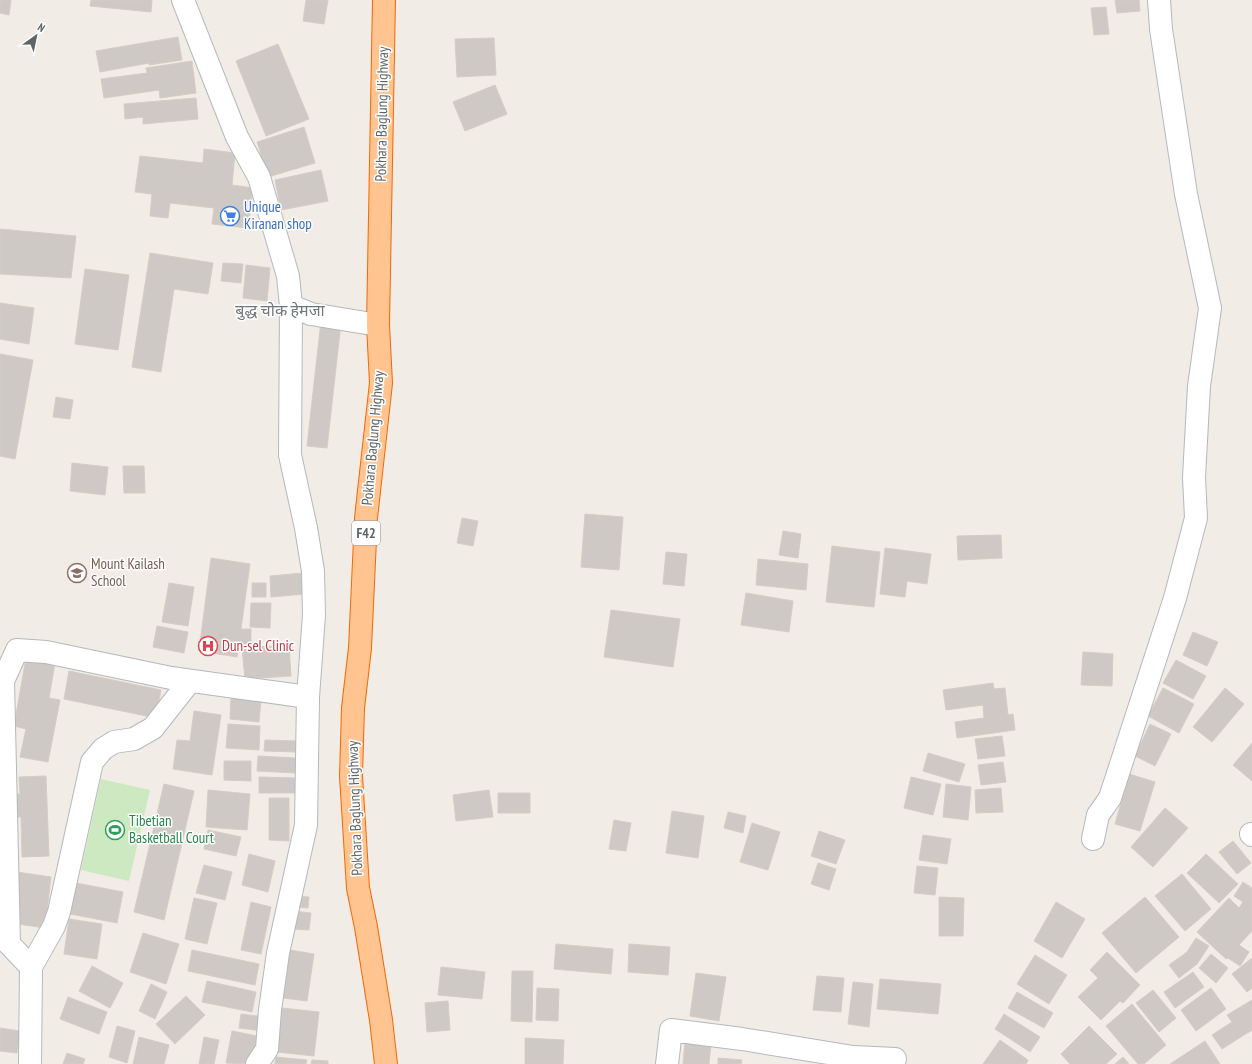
<svg xmlns="http://www.w3.org/2000/svg" width="1252" height="1064" font-family="'PT Sans Narrow','Noto Sans Devanagari',sans-serif">
<rect width="100%" height="100%" fill="#f1ece6"/>
<path fill="#cde9c2" d="M101,779L150,790L129,881L81,870Z"/>
<path fill="#cec9c5" stroke="#d6ccc4" d="M0,0H11L9,15L0,13Z
M91,0H152L151,12L90,6Z
M306,0H328L324,24L303,21Z
M1115,0H1139L1140,11L1117,13Z
M1106,7L1109,34L1094,35L1091,8Z
M178,37L182,60L149,65V63L100,72L96,51Z
M494,38L496,75L457,77L455,39Z
M278,44L309,119L266,136L236,61Z
M192,61L196,93L160,98L159,90L104,98L101,79L147,73L146,68Z
M495,85L507,114L465,131L453,102Z
M196,98L198,119L143,124V117L125,119L124,104Z
M304,127L315,163L268,177L257,142Z
M204,149L235,153L232,185L253,188L248,228L212,224L214,208L170,203L168,218L150,216L152,194L135,192L140,156L203,163Z
M321,170L328,201L281,210L275,180Z
M0,229L76,236L71,278L0,274Z
M150,253L213,263L208,294L174,289L161,372L132,367Z
M223,263L243,264L241,283L221,281Z
M246,265L270,268L267,301L243,298Z
M85,269L129,275L118,350L75,344Z
M0,303L34,308L29,344L0,339Z
M321,321L341,323L327,448L307,446Z
M0,354L33,360L15,459L0,456Z
M56,397L73,400L70,419L53,417Z
M72,463L108,467L105,495L70,491Z
M123,466H144L145,493H124Z
M585,514L623,517L619,570L581,567Z
M462,518L478,521L473,546L457,543Z
M783,531L801,534L798,558L779,555Z
M1001,535L1002,558L958,560L957,536Z
M832,546L880,552L874,607L826,602Z
M885,548L931,554L927,584L907,581L905,597L880,594Z
M666,552L687,554L684,586L663,584Z
M211,558L250,564L241,629H251V645L239,644L237,657L199,651Z
M758,559L808,564L806,590L756,585Z
M303,573L305,594L271,597L270,576Z
M169,583L194,587L188,626L162,622Z
M252,583H266V597H252Z
M746,593L793,601L789,632L741,625Z
M251,603H271L270,628L250,627Z
M611,610L680,619L673,667L604,657Z
M157,626L188,632L184,653L153,647Z
M1193,632L1218,642L1207,666L1183,655Z
M289,645L291,676L245,679L242,648Z
M1083,652L1113,654L1112,686L1081,685Z
M26,658L55,663L49,698L60,700L48,762L20,757L26,729L14,726Z
M1176,660L1206,676L1193,699L1163,683Z
M69,671L161,690L156,718L64,699Z
M993,683L994,689L1005,688L1008,715L1013,714L1015,730L957,738L955,722L984,718L983,705L946,710L943,690Z
M1163,688L1194,704L1179,733L1148,716Z
M1225,688L1244,704L1212,742L1193,727Z
M231,698L261,700L259,722L230,719Z
M194,711L221,715L212,775L173,769L177,740L190,741Z
M228,724L260,726L259,750L226,748Z
M1150,724L1171,734L1155,766L1135,756Z
M1002,736L1005,756L978,759L975,739Z
M265,740L297,741V752L264,751Z
M1252,743V781L1233,765Z
M928,753L965,764L959,782L923,771Z
M258,756L296,758L295,773L257,771Z
M224,761H251V781L224,780Z
M1003,762L1006,782L981,785L978,765Z
M1129,774L1155,782L1140,831L1115,824Z
M46,776L49,856L22,857L21,817H9V794H20L19,777Z
M259,777L296,778L295,793H259Z
M911,777L941,784L933,815L904,808Z
M164,784L194,791L164,920L134,912Z
M946,784L971,787L968,820L943,817Z
M1001,788L1003,812L976,813L975,790Z
M208,790L250,794L247,830L206,827Z
M489,790L493,817L456,821L453,795Z
M498,793H530V813H498Z
M269,798H289V841L269,840Z
M1165,808L1188,828L1153,867L1131,847Z
M672,811L704,816L698,858L666,853Z
M728,812L746,816L743,833L724,828Z
M614,820L631,823L626,851L609,849Z
M752,823L780,832L768,870L740,862Z
M208,830L241,837L236,856L204,849Z
M819,831L845,840L836,864L811,856Z
M923,835L951,839L947,864L919,860Z
M1233,841L1251,863L1237,874L1219,852Z
M249,854L275,861L268,892L242,885Z
M1206,854L1238,884L1219,903L1187,873Z
M818,863L836,869L829,890L811,884Z
M204,865L232,872L225,900L196,893Z
M917,866L938,868L935,895L914,893Z
M17,872L51,877L45,928L11,923Z
M1182,874L1211,909L1185,931L1155,896Z
M71,882L123,892L117,923L65,913Z
M1243,882L1252,888V931L1239,945L1249,952L1240,966L1228,958L1226,959L1197,932L1229,898L1239,908L1243,902L1234,896Z
M294,896L309,897L308,908L294,907Z
M939,897L964,898L963,936H939Z
M1145,897L1179,937L1136,973L1102,933Z
M194,898L217,903L207,944L185,939Z
M251,902L271,907L261,954L241,950Z
M1056,902L1085,919L1062,958L1034,941Z
M292,911L311,913L309,930L291,929Z
M69,919L102,924L97,959L64,954Z
M143,933L179,944L166,984L130,972Z
M1196,938L1209,946L1197,964L1179,978L1169,965L1187,952Z
M556,944L613,949L611,974L554,969Z
M629,944L670,947L668,975L628,972Z
M192,950L259,964L255,985L188,971Z
M290,950L314,954L307,1001L283,998Z
M1107,952L1140,985L1123,1003L1120,1001L1101,1020L1078,997L1098,978L1090,970Z
M1211,954L1228,968L1216,983L1199,968Z
M1035,955L1067,975L1049,1004L1017,984Z
M1252,958V988L1247,992L1232,974Z
M92,966L123,983L110,1008L79,991Z
M441,967L485,972L482,999L438,995Z
M512,971H533L532,1022L511,1021Z
M1193,972L1204,987L1175,1008L1164,992Z
M696,973L726,977L719,1021L690,1016Z
M817,976L844,978L841,1012L813,1010Z
M880,979L941,984L938,1014L877,1009Z
M207,981L256,992L252,1012L202,1002Z
M853,982L873,984L869,1027L848,1024Z
M151,984L167,992L155,1019L139,1011Z
M537,988L559,989L558,1021L536,1020Z
M1211,988L1226,1009L1196,1031L1181,1010Z
M1153,990L1176,1018L1159,1032L1136,1003Z
M1017,992L1053,1013L1044,1028L1008,1008Z
M186,996L205,1015L175,1044L156,1024Z
M68,997L107,1012L99,1034L60,1019Z
M1252,1000V1030L1222,1049L1212,1035L1232,1022L1227,1015Z
M448,1001L450,1030L427,1032L425,1003Z
M1132,1004L1166,1045L1144,1064H1138L1106,1026Z
M282,1008L319,1012L314,1056L277,1052Z
M241,1014L265,1017L263,1031L239,1028Z
M1004,1014L1040,1037L1030,1052L995,1029Z
M117,1026L135,1031L127,1063L109,1057Z
M1089,1026L1117,1054L1106,1064H1070L1061,1054Z
M0,1028L20,1031L17,1053L0,1051Z
M232,1031L257,1036L251,1064L226,1063Z
M139,1037L169,1045L164,1064H133Z
M204,1037L219,1040L214,1064H199Z
M525,1038L564,1040L563,1064H525Z
M1000,1040L1028,1060L1026,1064H983Z
M1205,1041L1220,1064H1170Z
M685,1042L711,1044L709,1064H683Z
M67,1053L85,1059L83,1064H63Z
M276,1057L307,1060L306,1064H275Z
M1123,1057L1129,1064H1115Z
M718,1058L742,1060L741,1064H718Z
M312,1060L328,1061V1064H311Z"/>
<g fill="none" stroke-linecap="round" stroke-linejoin="round">
<defs>
<path id="minor" d="M291,306L311,314L378,325
M1251,834L1252,835
M1093,839L1098,815L1110,798L1175,598L1196,518L1194,477L1199,386L1210,308L1186,194L1161,29L1159,0
M31,967L54,926L59,912L92,762L103,749L114,742L134,739L153,728L190,681
M30,1064L31,967L9,944L3,681L17,650L46,652L171,678L308,697L314,615L313,571L306,528L290,455L291,306L288,276L259,177L237,137L183,0
M257,1064L267,1049L270,1010L278,953L306,825L308,697
M667,1064L671,1030L742,1039L853,1057L895,1059"/>
<path id="highway" d="M384,0L378,325L381,383L366,518L360,648L353,708L351,776L358,888L366,927L381,1020L386,1064"/>
</defs>
<use href="#minor" stroke="#b4b9bb" stroke-width="24"/>
<use href="#highway" stroke="#f76700" stroke-width="24"/>
<use href="#minor" stroke="#fff" stroke-width="22"/>
<use href="#highway" stroke="#ffc48f" stroke-width="22"/>
</g>
<defs>
<symbol id="supermarket-ring" viewBox="-11 -11 22 22"><circle r="9.5" fill="#fff" stroke="#3f7fe0" stroke-width="1.5"/><path d="M-6-5.5h2.5l.6 2H6L4.5 2H-2.5L-4.4-4H-6ZM-1.5 3.2a1.3 1.3 0 1 0 .1 0ZM3 3.2a1.3 1.3 0 1 0 .1 0Z" fill="#3f7fe0"/></symbol>
<symbol id="school-ring" viewBox="-11 -11 22 22"><circle r="9.5" fill="#fff" stroke="#8d6e63" stroke-width="1.5"/><path d="M0-5L7-2L0 1L-7-2ZM-4 1L0 2.5L4 1V4Q0 6-4 4Z" fill="#8d6e63"/></symbol>
<symbol id="hospital-ring" viewBox="-11 -11 22 22"><circle r="9.5" fill="#fff" stroke="#e0444e" stroke-width="1.5"/><path d="M-5-5h3v3.5h4V-5h3V5h-3V1.5h-4V5h-3Z" fill="#e0444e"/></symbol>
<symbol id="stadium-ring" viewBox="-11 -11 22 22"><circle r="9.5" fill="#fff" stroke="#2e9e5b" stroke-width="1.5"/><path d="M0-5a6.5 5 0 1 0 0 10a6.5 5 0 1 0 0-10ZM-3.5-1.8h7v3.6h-7Z" fill="#2e9e5b"/></symbol>
</defs>
<g fill-rule="evenodd">
<use href="#supermarket-ring" x="219" y="205" width="22" height="22"/>
<use href="#school-ring" x="66" y="562" width="22" height="22"/>
<use href="#hospital-ring" x="197" y="635" width="22" height="22"/>
<use href="#stadium-ring" x="104" y="819" width="22" height="22"/>
</g>
<g text-anchor="middle" stroke-width="3" stroke-linejoin="round" paint-order="stroke">
<rect fill="#fff" stroke="#8e9395" stroke-width="1" x="352" y="521" width="28" height="24" rx="3"/>
<g font-size="14" font-weight="bold" fill="#5e6567">
<text x="366" y="538">F42</text>
</g>
<g font-size="15" fill="#5e6567" stroke="#fff">
<text transform="translate(382 114) rotate(-89)" y="5">Pokhara Baglung Highway</text>
<text transform="translate(373 438) rotate(-85)" y="5">Pokhara Baglung Highway</text>
<text transform="translate(355 808) rotate(-92)" y="5">Pokhara Baglung Highway</text>
</g>
<g font-size="15" fill="#366cbe" stroke="#fff" text-anchor="start">
<text x="244" y="212">Unique<tspan x="244" dy="17">Kiranan shop</tspan></text>
</g>
<g font-size="15" fill="#785e54" stroke="#fff" text-anchor="start">
<text x="91" y="569">Mount Kailash<tspan x="91" dy="17">School</tspan></text>
</g>
<g font-size="15" fill="#be3a42" stroke="#fff" text-anchor="start">
<text x="222" y="651">Dun-sel Clinic</text>
</g>
<g font-size="15" fill="#27864d" stroke="#fff" text-anchor="start">
<text x="129" y="826">Tibetian<tspan x="129" dy="17">Basketball Court</tspan></text>
</g>
<g font-size="16" fill="#6f7779" stroke="#fff">
<text x="280" y="316">बुद्ध चोक हेमजा</text>
</g>
</g>
<g transform="translate(36 36) rotate(33)" stroke="#ffffff" stroke-width="3" paint-order="stroke">
<path d="M0-3L7 15L0 10L-7 15Z" fill="#5e6567"/>
<text y="-6" font-size="11" font-weight="bold" text-anchor="middle" fill="#5e6567">N</text>
</g>
</svg>
